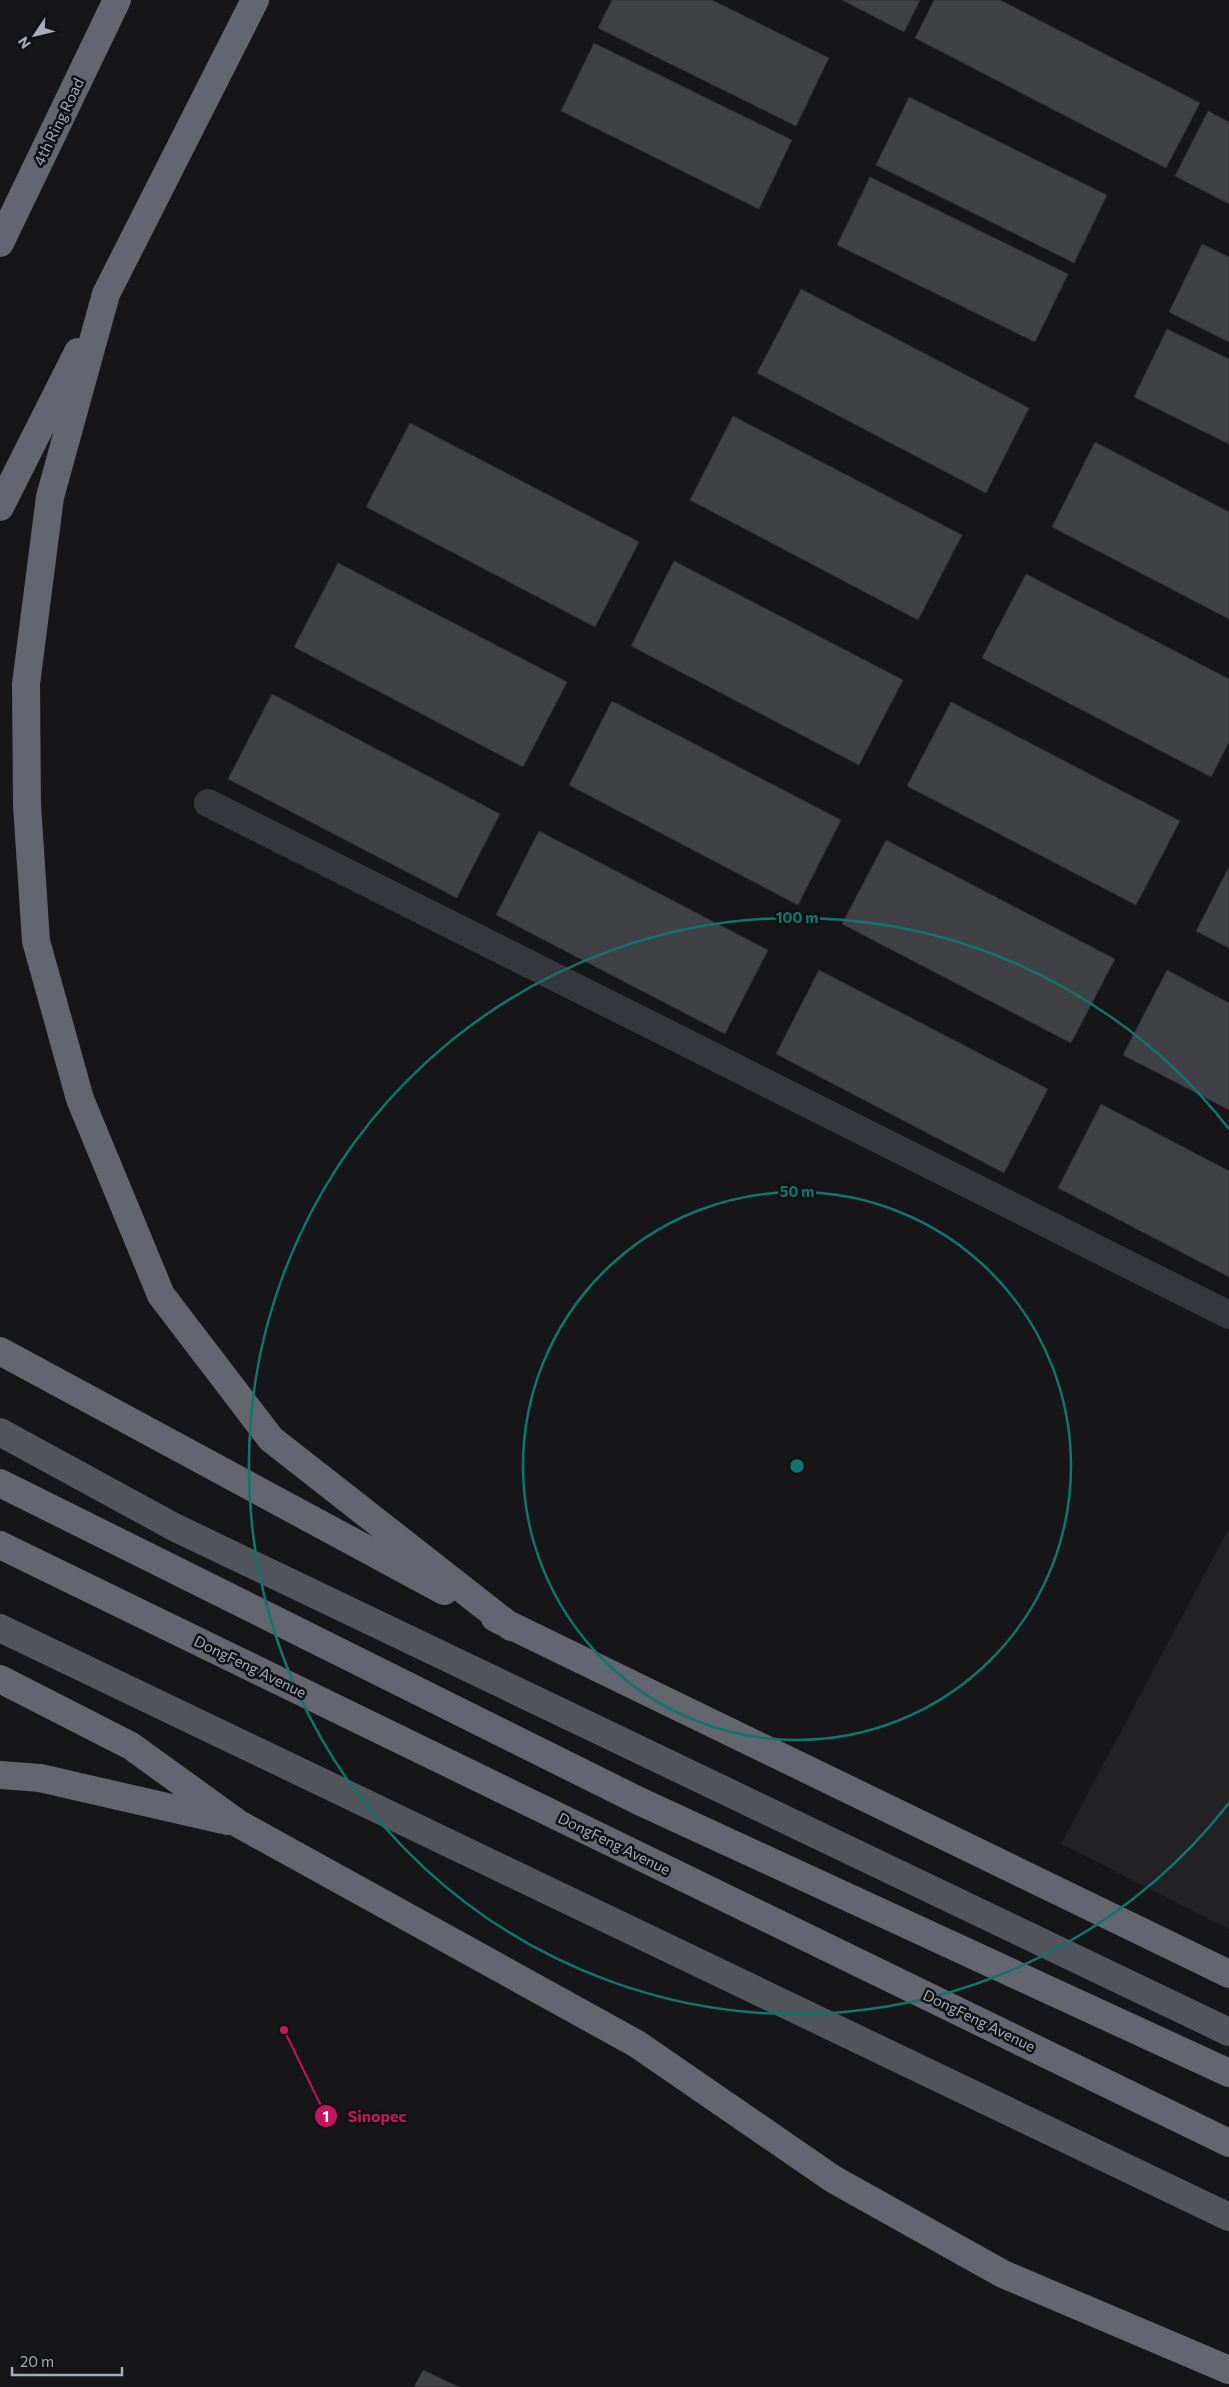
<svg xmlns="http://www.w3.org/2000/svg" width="1229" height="2387" font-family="Commissioner,sans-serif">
<rect width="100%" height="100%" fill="#161618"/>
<path fill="#222225" d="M1229,1528V1929L1061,1844Z"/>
<path fill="#404145" stroke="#303034" d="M612,0H712L829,58L796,126L598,28Z
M842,0H920L904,32Z
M934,0H1000L1200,103L1166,168L915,38Z
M594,43L792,140L759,209L561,111Z
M909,97L1107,195L1074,263L876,165Z
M1208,111L1229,122V204L1175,176Z
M870,177L1068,274L1035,342L837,245Z
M1202,244L1229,257V342L1169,312Z
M801,289L1029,408L986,493L757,373Z
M1167,329L1229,359V444L1134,397Z
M733,416L962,535L918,620L690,500Z
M410,423L639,542L595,627L366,507Z
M1095,442L1229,512V619L1052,527Z
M674,561L903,680L859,765L631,646Z
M338,563L567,682L523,767L294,647Z
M1026,574L1229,679V742L1211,777L982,658Z
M272,694L500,814L457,898L228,779Z
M612,701L841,820L798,905L569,785Z
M951,702L1180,821L1136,905L907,786Z
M539,831L768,950L725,1034L496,915Z
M886,840L1115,959L1071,1043L842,924Z
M1229,867V948L1196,931Z
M819,970L1048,1089L1004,1173L776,1054Z
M1167,970L1229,1003V1110L1123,1055Z
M1101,1104L1229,1171V1277L1058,1188Z
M423,2370L459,2387H414Z"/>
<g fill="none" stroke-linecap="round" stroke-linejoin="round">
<path stroke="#37383d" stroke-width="28" d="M208,803L1229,1315"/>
<path stroke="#53555c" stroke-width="28" d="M0,1432L174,1527L1229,2032
M0,1628L1229,2217"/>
<path stroke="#63666e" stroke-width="28" d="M255,0L106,294L50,497L26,684L27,805L36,941L80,1099L161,1295L271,1439L511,1627
M0,243L117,0
M0,507L78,352
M0,1351L444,1591
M0,1483L639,1801L1229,2073
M0,1545L1229,2143
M495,1618L1229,1974
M0,1679L131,1746L239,1824L637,2044L833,2179L1003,2274L1229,2370
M0,1775L40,1778L228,1821"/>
</g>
<g fill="none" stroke="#0f766e" stroke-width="2.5">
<circle cx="797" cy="1466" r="274"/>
<path d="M1229 1803A548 548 0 1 1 1229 1129"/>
</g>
<g text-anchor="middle" stroke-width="5" stroke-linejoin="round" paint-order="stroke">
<g font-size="15" fill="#a8adb8" stroke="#111113">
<text transform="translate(59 122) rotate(-64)" y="5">4th Ring Road</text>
<text transform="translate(250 1667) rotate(26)" y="5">DongFeng Avenue</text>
<text transform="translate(614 1844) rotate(26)" y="5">DongFeng Avenue</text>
<text transform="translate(979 2021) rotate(26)" y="5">DongFeng Avenue</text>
</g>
</g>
<circle cx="797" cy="1466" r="8" fill="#0f766e" stroke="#111113" stroke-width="2.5"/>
<g font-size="15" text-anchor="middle" font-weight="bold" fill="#0f766e" stroke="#111113" stroke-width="5" stroke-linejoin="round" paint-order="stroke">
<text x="797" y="923">100 m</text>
<text x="797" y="1197">50 m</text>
</g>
<path fill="none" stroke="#c2185b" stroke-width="2" d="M284 2030L326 2116"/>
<g fill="#c2185b" stroke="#111113" stroke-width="2">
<circle cx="284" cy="2030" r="5"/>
<circle cx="326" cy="2116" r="12"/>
</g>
<g font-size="15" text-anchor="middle" font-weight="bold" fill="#fff">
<text x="326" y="2122">1</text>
</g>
<g font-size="16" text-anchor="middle" font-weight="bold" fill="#c2185b" stroke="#111113" stroke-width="5" stroke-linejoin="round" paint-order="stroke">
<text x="377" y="2122">Sinopec</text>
</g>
<g transform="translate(35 35) rotate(235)" stroke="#111113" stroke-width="4" paint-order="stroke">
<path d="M0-4L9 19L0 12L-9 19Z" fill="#a8adb8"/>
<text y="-8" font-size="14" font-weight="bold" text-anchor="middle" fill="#a8adb8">N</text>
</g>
<path d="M12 2367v8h110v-8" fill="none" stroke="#a8adb8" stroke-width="2.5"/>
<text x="20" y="2367" font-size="15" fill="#a8adb8" stroke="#111113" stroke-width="4" paint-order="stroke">20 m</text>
</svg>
